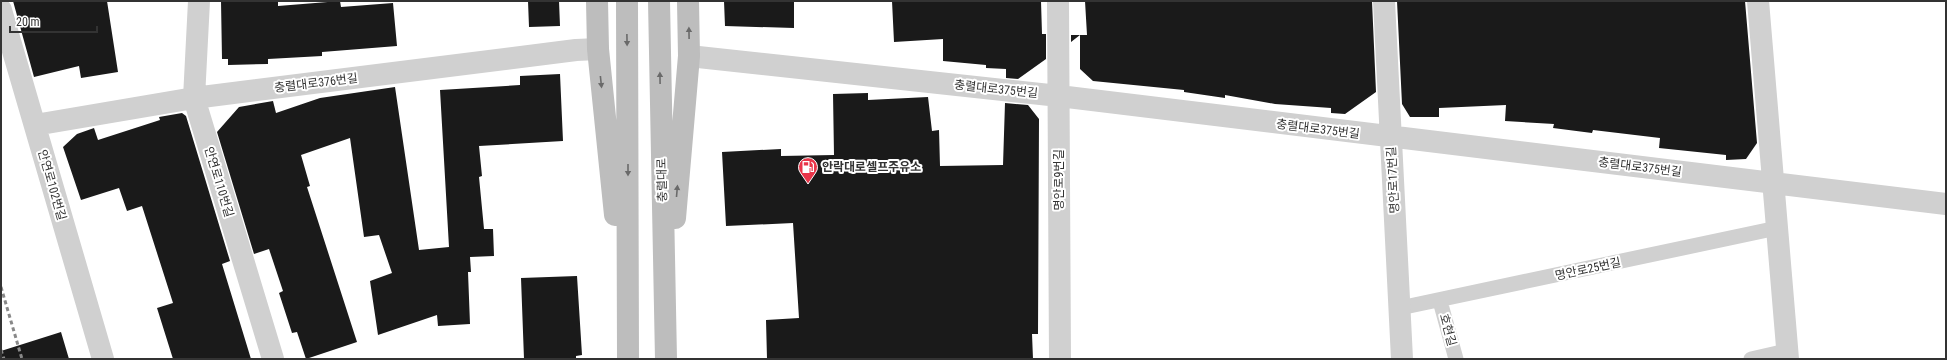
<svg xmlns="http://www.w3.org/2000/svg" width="1947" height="360" font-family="'Roboto Condensed','Noto Sans KR',sans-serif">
<rect width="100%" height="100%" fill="#fff"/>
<path fill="#1a1a1a" d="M13,1H107L118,72L81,78L79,66L34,77Z
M221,1H278V6L340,1L341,7L393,3L397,46L322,52V56L268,59V64L228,65V59H222Z
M528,1H559L560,26L529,27Z
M724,1H794V28L725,26Z
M892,1H1041L1042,34H1046V59L1018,79L1006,78V69L986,68V65L943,61V39L894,42Z
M1085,1H1372L1376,92L1345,114L1331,113V108L1275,104L1225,95V98L1184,92V90L1093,81L1080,69V35L1071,42V35H1087Z
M1397,1H1745L1757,143L1746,159L1726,160V155L1659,148L1660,138L1593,130L1592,133L1553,128L1554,124L1505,121L1506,105L1439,108V117H1410L1402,104Z
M560,74L563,141L479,146L482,176L479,177L484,229H493L494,256L470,257L471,272H468L470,324L438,326L437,315L378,335L370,281L392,273L379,235L364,237L350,138L301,155L310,186L307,187L357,342L306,359L297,332L292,333L279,293L283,291L269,249L254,254L217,132L239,107L273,101L276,113L320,98L395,87L419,250L449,247L440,90L520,85V76Z
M868,93V100L928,97L932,131L939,130L940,166L1003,165L1005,103L1028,105L1039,119L1038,334H1032L1033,359H767L766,320L799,318L793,223L726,226L722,152L781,149V156L834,155L833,94Z
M182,113L186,116L230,261L222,264L251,359H173L157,308L173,303L142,206L127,211L119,188L81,200L63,147L77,134L94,128L98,140L160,120L159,117Z
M577,276L582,355L576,356V359H524L521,278Z
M61,332L69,359H1V351Z"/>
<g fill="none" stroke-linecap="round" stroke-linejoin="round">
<path stroke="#d0d0d0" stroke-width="15" d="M1440,301L1456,359
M1400,308L1777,228
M1751,359L1787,351"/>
<path stroke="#d0d0d0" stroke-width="22" d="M199,1L194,98L273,359
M1058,1L1060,359
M1384,1L1402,359
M1758,1L1788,359
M1,10L103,359
M689,56L1059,96L1946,204
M35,125L194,98L576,50L598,49"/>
<path stroke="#bdbdbd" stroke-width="22" d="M597,1L598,49L615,215
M627,1L628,359
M659,1L666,359
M675,218L689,56L688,1"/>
<path stroke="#888" stroke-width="3" stroke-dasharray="4 3" stroke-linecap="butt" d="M1,287L22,359
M1,350L4,359"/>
</g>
<defs><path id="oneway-solid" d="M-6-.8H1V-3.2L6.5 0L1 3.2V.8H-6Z"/></defs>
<g fill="#6a6a6a">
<use href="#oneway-solid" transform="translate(689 33) rotate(-91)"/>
<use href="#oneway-solid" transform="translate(627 40) rotate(89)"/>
<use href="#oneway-solid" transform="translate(660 78) rotate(-91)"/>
<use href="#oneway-solid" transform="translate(601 82) rotate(84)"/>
<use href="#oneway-solid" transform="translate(628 170) rotate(90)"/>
<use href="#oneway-solid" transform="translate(677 191) rotate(-85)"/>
</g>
<defs>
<symbol id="fuel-pin" viewBox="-11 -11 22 30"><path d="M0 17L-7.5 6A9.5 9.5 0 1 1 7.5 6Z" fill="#e93549" stroke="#fff"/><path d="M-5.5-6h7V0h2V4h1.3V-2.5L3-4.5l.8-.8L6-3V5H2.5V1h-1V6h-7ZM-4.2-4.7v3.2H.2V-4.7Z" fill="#fff"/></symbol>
</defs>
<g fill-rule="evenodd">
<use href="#fuel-pin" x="797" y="156" width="22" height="30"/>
</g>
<g text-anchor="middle" stroke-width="4" stroke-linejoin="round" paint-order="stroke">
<g font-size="12" fill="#333" stroke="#fff">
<text transform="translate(316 83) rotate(-7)" y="4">충렬대로376번길</text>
<text transform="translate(996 89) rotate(6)" y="4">충렬대로375번길</text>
<text transform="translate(1318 129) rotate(7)" y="4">충렬대로375번길</text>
<text transform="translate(1640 167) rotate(7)" y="4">충렬대로375번길</text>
<text transform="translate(662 180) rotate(-91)" y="4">충렬대로</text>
<text transform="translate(1059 180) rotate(-90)" y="4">명안로9번길</text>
<text transform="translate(1393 180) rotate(-93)" y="4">명안로17번길</text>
<text transform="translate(219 182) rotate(73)" y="4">안연로110번길</text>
<text transform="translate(52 185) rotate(74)" y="4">안연로102번길</text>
<text transform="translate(1588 269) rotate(-12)" y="4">명안로25번길</text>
<text transform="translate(1448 330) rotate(75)" y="4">호현길</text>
</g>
<g font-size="12" font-weight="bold" fill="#333" stroke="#fff" text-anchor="start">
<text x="822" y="171">안락대로셀프주유소</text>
</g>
</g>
<rect width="1947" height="360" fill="none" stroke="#333333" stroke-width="4"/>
<path d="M10 26v6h87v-6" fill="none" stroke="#333333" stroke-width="2"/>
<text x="16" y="26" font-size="12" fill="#333333" stroke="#ffffff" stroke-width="3" paint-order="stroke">20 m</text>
</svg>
